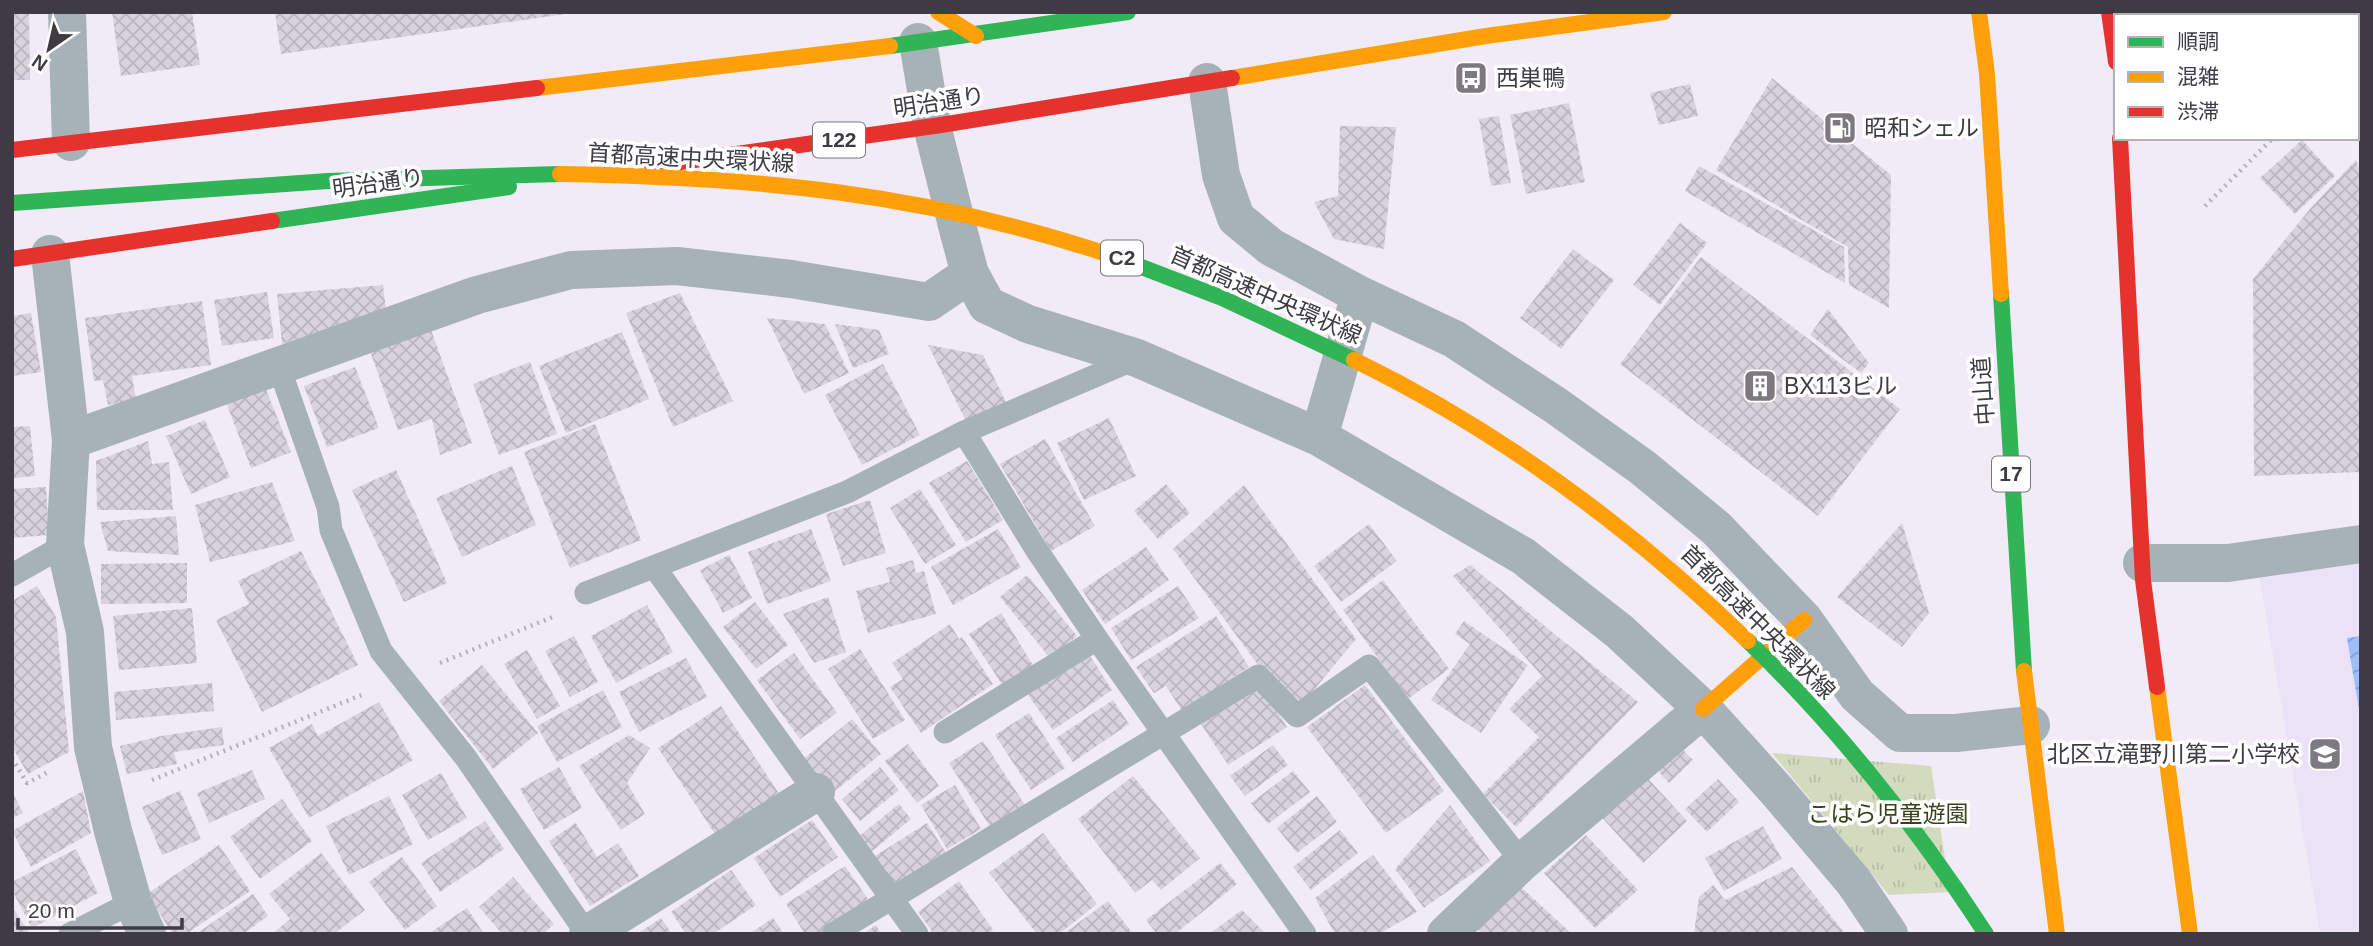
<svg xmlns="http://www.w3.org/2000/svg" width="2373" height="946" font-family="Arial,'Noto Sans JP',sans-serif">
<defs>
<pattern id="grass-tufts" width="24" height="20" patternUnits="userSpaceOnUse" patternTransform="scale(1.75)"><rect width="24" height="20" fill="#d2dbbd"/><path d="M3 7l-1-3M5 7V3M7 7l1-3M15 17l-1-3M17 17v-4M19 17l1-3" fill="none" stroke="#b5bda4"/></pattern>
<pattern id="water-waves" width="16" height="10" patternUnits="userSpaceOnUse" patternTransform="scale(1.75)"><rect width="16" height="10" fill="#9ebffb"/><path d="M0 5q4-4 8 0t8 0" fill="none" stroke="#829ccd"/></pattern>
<pattern id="building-cross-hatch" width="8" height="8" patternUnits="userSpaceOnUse" patternTransform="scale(1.75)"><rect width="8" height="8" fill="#d8d2dc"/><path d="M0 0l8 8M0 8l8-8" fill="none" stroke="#bab5be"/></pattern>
</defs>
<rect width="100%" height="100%" fill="#f1ebf8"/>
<path fill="#ece2f8" d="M2361,559V934H2320L2259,573Z"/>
<path fill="url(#grass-tufts)" d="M1772,753L1931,766L1950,892L1889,895Z"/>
<path fill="url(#water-waves)" d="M2361,636V721L2347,638Z"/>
<path fill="url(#building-cross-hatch)" d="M12,12H29L30,80H12Z
M112,12H192L200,65L121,76Z
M275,12H566V14L281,54Z
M2314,12H2361V22L2357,25V16H2311Z
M1772,78L1891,175L1889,308L1849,285L1848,247L1716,170Z
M1690,84L1698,116L1659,125L1650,93Z
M1569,103L1585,182L1526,194L1510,115Z
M1499,116L1511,183L1491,186L1479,119Z
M1340,126L1396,127L1384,249L1334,239L1314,202L1338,196Z
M2302,140L2335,176L2295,214L2260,178Z
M2356,160L2361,173V472L2254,476L2253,279L2310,209Z
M1699,166L1844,247L1845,283L1685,191Z
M1680,223L1707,243L1660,305L1633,285Z
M1573,249L1614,280L1561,349L1520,318Z
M1701,257L1900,409L1818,516L1620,364Z
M383,285L386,310L282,344L277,294Z
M267,292L274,338L222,346L214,300Z
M680,293L733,401L673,427L626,313Z
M202,301L211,365L132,376L136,399L108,405L103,380L94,381L85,318Z
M1828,309L1869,363L1861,373L1810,335Z
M31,313L41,372L12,376V316Z
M767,318L825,324L849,373L804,394Z
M835,324L879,330L889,354L853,368Z
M431,330L472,443L440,455L432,419L398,430L370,351Z
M622,332L649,399L566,433L539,366Z
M928,345L983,355L1006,402L966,421Z
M530,362L557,434L499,455L473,384Z
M883,364L920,435L862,465L825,395Z
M355,367L379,428L327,447L304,386Z
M263,382L291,452L251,468L224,397Z
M1109,418L1136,476L1084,500L1057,443Z
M205,420L230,477L191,494L166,436Z
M595,424L641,540L570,568L524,452Z
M30,426L35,476L12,478V427Z
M1045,439L1095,526L1051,551L1000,464Z
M148,441L152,464L169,462L173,510H97L96,461Z
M967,461L1003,520L966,542L929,483Z
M512,466L536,525L462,557L436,498Z
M396,470L447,583L404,602L352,490Z
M272,482L295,541L210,562L195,505Z
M1166,484L1190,513L1158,539L1134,511Z
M1244,485L1356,639L1303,703L1272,684L1173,549Z
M46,487L49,535L12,538V489Z
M920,489L956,545L925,564L890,508Z
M870,500L886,553L843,566L826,514Z
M176,516L179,555L108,551L100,522Z
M1902,523L1929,613L1902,647L1837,597Z
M1369,524L1397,561L1341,602L1314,566Z
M811,529L831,581L767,604L748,552Z
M998,529L1021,567L953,605L931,567Z
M1146,547L1169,580L1105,624L1082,590Z
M301,551L358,665L262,712L216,620L249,604L238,581Z
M729,555L752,598L723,613L700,570Z
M913,560L916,573L924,571L936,614L868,633L856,591L890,582L886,568Z
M187,563V603L101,604V564Z
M1470,565L1638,702L1516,827L1483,794L1539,737L1509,709L1542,676L1453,576Z
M1027,575L1077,636L1050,658L1000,597Z
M1383,580L1449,669L1408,699L1343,610Z
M37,586L56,617L69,752L28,774L12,747V601Z
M1178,586L1199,618L1131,660L1111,628Z
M828,597L846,652L814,663L783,614Z
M755,602L788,645L756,669L723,627Z
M647,605L673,652L616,683L591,636Z
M192,608L197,663L119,670L113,616Z
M1001,613L1034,667L1003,686L969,634Z
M1216,616L1249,667L1182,711L1166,686L1154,693L1136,667Z
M1464,621L1528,665L1481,733L1431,700L1470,644L1455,634Z
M950,624L959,639L962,637L993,684L921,733L890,687L903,679L892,663Z
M574,636L598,682L570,697L545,651Z
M860,649L905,720L873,739L828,669Z
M527,650L560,706L537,719L504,664Z
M794,653L837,713L800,739L757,680Z
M1088,653L1112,690L1053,730L1028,695Z
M686,658L707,697L639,732L619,692Z
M482,665L538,733L493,769L439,701Z
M212,683L214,711L116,720L114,692Z
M1260,685L1287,727L1228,765L1201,724Z
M1365,685L1444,791L1386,833L1307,727Z
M603,690L622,727L557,762L537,726Z
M1113,700L1129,724L1073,762L1056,738Z
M379,702L413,760L309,818L269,748L312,724L318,736Z
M721,706L780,795L717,837L658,748Z
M1029,713L1065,768L1031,790L995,735Z
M852,719L881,754L829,796L801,761Z
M222,727L224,745L174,752L177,764L127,774L120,746L161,736Z
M629,735L650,748L627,783L645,814L621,830L579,766Z
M1671,737L1693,760L1669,783L1647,759Z
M983,741L1025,805L991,828L949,763Z
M908,744L939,786L917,803L885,761Z
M1273,745L1288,765L1245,796L1230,776Z
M559,767L582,808L544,830L520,789Z
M880,767L899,790L860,821L842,799Z
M252,770L265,799L209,823L197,793Z
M1293,771L1310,792L1268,824L1251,803Z
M1642,772L1687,821L1643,863L1597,812Z
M441,773L467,818L428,840L402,795Z
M1133,776L1200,858L1161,890L1152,880L1135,893L1078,819Z
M1718,779L1739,802L1707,832L1685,809Z
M955,785L981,829L947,849L921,805Z
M83,791L91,833L31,867L12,831Z
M180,791L201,839L162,855L142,807Z
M12,792L23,813L12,818Z
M389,796L413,844L349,875L326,826Z
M1317,796L1337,822L1297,853L1277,828Z
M282,799L312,841L260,879L230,837Z
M899,804L911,819L870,853L857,838Z
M1450,805L1490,861L1424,908L1395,869Z
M812,820L838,857L780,897L754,858Z
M485,821L504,849L440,892L421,863Z
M576,823L597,857L618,843L639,876L590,906L549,841Z
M927,823L949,857L896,890L875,856Z
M1763,826L1782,859L1724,891L1705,858Z
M1340,830L1358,853L1311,890L1293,867Z
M1043,833L1097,904L1059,934H1037L989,873Z
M1586,835L1638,890L1595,928L1544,873Z
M219,845L250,891L186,934H173L147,894Z
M76,849L98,893L32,928L12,890V882Z
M321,853L365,910L334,934H272L290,919L269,894Z
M1373,855L1417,912L1379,934H1335L1315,898Z
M402,857L437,906L405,930L369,882Z
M1220,863L1237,884L1175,934H1157L1146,920Z
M845,866L870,902L822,934H805L786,904Z
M1792,867L1843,931L1839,934H1694L1699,897L1713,885L1725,900Z
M731,870L756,905L713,934H686L671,912Z
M513,877L554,924L543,934H502L479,907Z
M959,881L993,930L988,934H934L918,912Z
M1521,887L1572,934H1483L1475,927Z
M253,894L268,916L243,934H196Z
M1108,901L1133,934H1063Z
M12,907L29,932L27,934H12Z
M467,908L484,934H428Z
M1242,910L1266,934H1209Z
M661,918L672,934H637Z
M773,918L784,934H749Z
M876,925L881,934H863Z"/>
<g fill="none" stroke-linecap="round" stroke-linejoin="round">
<path stroke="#afb4bc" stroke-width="4.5" stroke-dasharray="2 5" stroke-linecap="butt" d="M2357,54L2361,51
M2205,206L2273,138
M440,663L555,616
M12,758L27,783L50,771
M152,780L364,694"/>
<path stroke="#a6b2b7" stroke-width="23" d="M1137,358L964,432L1036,549L1097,639L1305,934
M279,367L328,507L331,530L381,651L466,758L587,934
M655,568L917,934
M12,575L65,545
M586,593L847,492L964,432
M945,732L1097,639
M70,934L133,902
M833,934L1258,676L1297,716L1369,666L1522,862"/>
<path stroke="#a6b2b7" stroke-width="38" d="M67,12L71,142
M918,42L932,126L959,233L970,274L987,305L1028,324L1137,358L1319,437L1523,556L1619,631L1703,709L1777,791L1854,882L1889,934
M1207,82L1221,175L1236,218L1271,247L1360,295L1454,339L1555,405L1642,467L1716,528L1804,620L1857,695L1900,733H1956L2031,725
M50,254L71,440L65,545L85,632L93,747L113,831L133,902L147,934
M1319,437L1360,295
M71,440L477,295L571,270L677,266L791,279L929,302L970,274
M2142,563H2228L2361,544
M588,934L816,792
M1446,934L1522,862L1703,709"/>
<path stroke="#30b455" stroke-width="16" d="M890,46L1128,12
M272,221L509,187
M2001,294L2024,671"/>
<path stroke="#ff9f0a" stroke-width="16" d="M938,12L976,36
M1979,12L1987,74L2001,294
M1232,78L1486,36L1664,12
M537,88L890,46
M2024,671L2057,934
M2157,687L2190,934
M1703,709L1804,620"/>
<path stroke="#e5322d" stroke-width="16" d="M2109,12L2116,62
M2120,138L2143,580L2157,687
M12,150L537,88
M652,166L941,125L1232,78
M12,259L272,221"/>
<path stroke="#30b455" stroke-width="16" d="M12,203L328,181L560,174
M1113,256L1222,298L1354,360
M1748,641C1838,728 1918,829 1986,934"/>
<path stroke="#ff9f0a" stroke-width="16" d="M560,174C756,177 925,193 1113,256
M1354,360C1500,431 1632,529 1748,641"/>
</g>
<defs>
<symbol id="bus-square" viewBox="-11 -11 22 22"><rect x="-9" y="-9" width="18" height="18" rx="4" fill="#7d7983" stroke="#fff"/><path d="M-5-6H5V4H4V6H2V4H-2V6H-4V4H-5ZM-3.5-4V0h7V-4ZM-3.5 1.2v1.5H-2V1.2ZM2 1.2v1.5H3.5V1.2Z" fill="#fff"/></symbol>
<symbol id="fuel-square" viewBox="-11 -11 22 22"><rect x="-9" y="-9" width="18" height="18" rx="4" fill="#7d7983" stroke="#fff"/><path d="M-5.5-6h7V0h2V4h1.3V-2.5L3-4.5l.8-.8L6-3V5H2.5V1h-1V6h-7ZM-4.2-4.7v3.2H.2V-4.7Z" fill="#fff"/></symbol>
<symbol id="building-square" viewBox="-11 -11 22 22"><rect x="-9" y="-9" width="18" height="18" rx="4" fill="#7d7983" stroke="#fff"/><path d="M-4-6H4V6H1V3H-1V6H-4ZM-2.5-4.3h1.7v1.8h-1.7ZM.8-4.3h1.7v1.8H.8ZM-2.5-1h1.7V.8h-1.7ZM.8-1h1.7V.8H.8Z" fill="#fff"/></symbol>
<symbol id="school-square" viewBox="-11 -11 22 22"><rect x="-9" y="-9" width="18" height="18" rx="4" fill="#7d7983" stroke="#fff"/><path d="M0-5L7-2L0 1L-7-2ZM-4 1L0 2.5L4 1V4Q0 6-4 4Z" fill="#fff"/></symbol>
</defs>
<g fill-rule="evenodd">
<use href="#bus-square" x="1452" y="59" width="38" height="38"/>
<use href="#fuel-square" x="1821" y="109" width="38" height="38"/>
<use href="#building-square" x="1741" y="367" width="38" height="38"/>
<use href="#school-square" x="2306" y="735" width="38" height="38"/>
</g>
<g text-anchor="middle" stroke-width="7" stroke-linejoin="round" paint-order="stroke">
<g fill="#fff" stroke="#79767c" stroke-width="2">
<rect x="813" y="122.5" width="52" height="35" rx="5"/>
<rect x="1101" y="240.5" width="42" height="35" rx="5"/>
<rect x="1992" y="456.5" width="38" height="35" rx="5"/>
</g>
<g font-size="21" font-weight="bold" fill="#3f3b44">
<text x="839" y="147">122</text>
<text x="1122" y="265">C2</text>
<text x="2011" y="481">17</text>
</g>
<g font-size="23" fill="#3f3b44" stroke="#fff" text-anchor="start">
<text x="1496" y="86">西巣鴨</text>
<text x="1864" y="136">昭和シェル</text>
<text x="1784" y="394">BX113ビル</text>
<text x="2300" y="762" text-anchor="end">北区立滝野川第二小学校</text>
</g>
<g font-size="23" fill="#3f3b44" stroke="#fff">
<text transform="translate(939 102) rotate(-9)" y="8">明治通り</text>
<text transform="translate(691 158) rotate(3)" y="8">首都高速中央環状線</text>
<text transform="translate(378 183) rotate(-8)" y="8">明治通り</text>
<text transform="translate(1266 295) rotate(24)" y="8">首都高速中央環状線</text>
<text transform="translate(1983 391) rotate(-94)" y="8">中山道</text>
<text transform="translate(1758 622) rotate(45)" y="8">首都高速中央環状線</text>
</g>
<g font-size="23" fill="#36421a" stroke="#fff">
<text x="1888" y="822">こはら児童遊園</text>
</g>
</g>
<rect width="2373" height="946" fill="none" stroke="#3f3b44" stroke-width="28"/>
<rect x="2114" y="14" width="245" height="126" fill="#ffffff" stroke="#b2b1b4" stroke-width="2"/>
<rect x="2128" y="37" width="35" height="10" fill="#30b455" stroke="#b2b1b4" stroke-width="2"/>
<text x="2177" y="49" font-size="21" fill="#3f3b44">順調</text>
<rect x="2128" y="72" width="35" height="10" fill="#ff9f0a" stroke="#b2b1b4" stroke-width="2"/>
<text x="2177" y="84" font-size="21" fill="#3f3b44">混雑</text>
<rect x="2128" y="107" width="35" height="10" fill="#e5322d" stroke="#b2b1b4" stroke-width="2"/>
<text x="2177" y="119" font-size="21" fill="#3f3b44">渋滞</text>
<g transform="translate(49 49) rotate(214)" stroke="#ffffff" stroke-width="5" paint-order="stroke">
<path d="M0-5L12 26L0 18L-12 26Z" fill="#3f3b44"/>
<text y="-10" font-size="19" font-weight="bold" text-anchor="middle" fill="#3f3b44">N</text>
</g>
<path d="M18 918v10h164v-10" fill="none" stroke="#3f3b44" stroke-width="3.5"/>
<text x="28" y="918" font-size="21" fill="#3f3b44" stroke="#ffffff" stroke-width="5" paint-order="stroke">20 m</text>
</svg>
